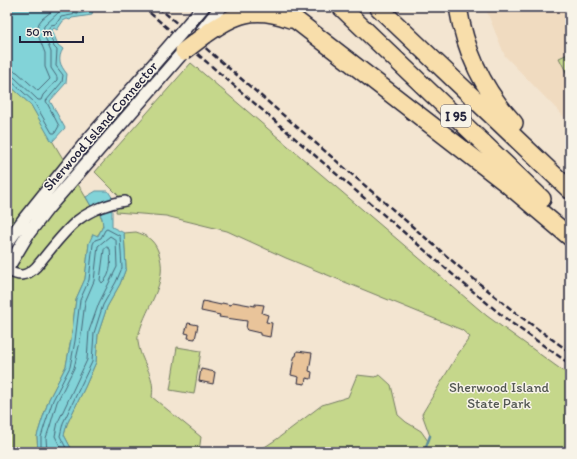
<svg xmlns="http://www.w3.org/2000/svg" width="577" height="459" font-family="Itim,sans-serif">
<rect width="100%" height="100%" fill="#f3e5d1"/>
<filter id="ink" filterUnits="userSpaceOnUse"><feTurbulence type="fractalNoise" baseFrequency=".025" numOctaves="2"/><feDisplacementMap in="SourceGraphic" scale="8" xChannelSelector="R" yChannelSelector="G"/><feConvolveMatrix kernelMatrix="1 2 1 2 8 2 1 2 1" color-interpolation-filters="sRGB"/></filter>
<g filter="url(#ink)">
<path fill="#f0dbc0" d="M485,7H570V123L505,56Z"/>
<path fill="#c5d78b" stroke="#747c63" d="M570,53V80L559,58Z
M191,63L487,316L570,376V452H257L277,439L322,405L348,397L357,375L375,377L380,375L391,385L398,415L406,422L421,431L428,441L430,436L422,414L458,354L470,337L462,330L286,258L227,231L166,216L116,212L118,195L95,172Z
M7,83L31,105L91,206C109,220 105,230 89,243L85,279L76,299L71,340L66,366L49,399L41,423L37,436L38,452H7Z
M136,232C146,235 154,240 158,251C169,279 150,301 141,327C140,331 137,337 138,341C140,363 156,373 152,397L201,437L199,452H73L64,435L67,424L85,387L96,362L98,334L107,307L120,284L126,268L124,233Z
M177,347L201,351L194,394L170,390Z"/>
<path fill="#82d3d8" stroke="#5c8c99" d="M7,7H93L92,15L72,18L70,20L67,19L63,21L57,30L54,28L52,30L58,45L63,49C57,59 60,65 67,74L66,83L50,101L65,128L52,142L31,105L7,83Z
M96,191H108L115,202L112,206V227L124,233L126,268L120,284L107,307L98,334L96,362L85,387L67,424L64,435L73,452H38L37,436L41,423L49,399L66,366L71,340L76,299L85,279L89,243L93,234L98,236L103,226L102,218L99,212L91,206L86,197Z"/>
<g fill="none" stroke-linecap="round" stroke-linejoin="round">
<path stroke="#48697a" stroke-width="1" d="M7,69L17,72L38,91L50,79L45,67V53L38,35L37,29L39,23L42,19L57,7
M7,75L14,77L38,100H41L43,95L57,80V77L51,68V52L43,32L44,26L59,12L84,7
M7,80L11,81L34,102L52,133H55L59,126L46,101L62,82L63,75L56,66L57,50L54,47L48,29L51,25L56,24L61,17L87,12L89,7
M107,247L110,249C111,260 112,275 102,283L100,280L104,250Z
M41,452V437L45,424L53,400L70,367L75,341L80,300L89,280L93,244L95,240L101,238L105,230L107,229L120,236L122,268L116,282L103,305L94,333L92,362L63,423L60,436L68,452
M47,452L46,438L50,426L57,402L74,368L80,342L85,302L94,281L98,246L110,236L116,240L117,267L99,303L89,331L87,360L58,422L55,436L63,452"/>
<path stroke="#5c8c99" stroke-width="2.5" d="M424,452L430,436"/>
</g>
<path fill="#e9c49a" stroke="#22223b" d="M203,301L221,305L222,303L231,305L233,302L255,306V304L264,305L262,313L268,315L266,322L272,323L270,337L260,335V333L247,330L246,329L247,321L219,317L220,315L201,311Z
M188,323L198,325L195,339L188,338L189,334L185,333Z
M297,351L312,353L309,371L312,372L311,379L306,378L305,384L298,383L299,377L291,375L294,358L295,356H296Z
M201,369L215,372L213,384L199,381Z"/>
<g fill="none" stroke-linecap="round" stroke-linejoin="round">
<defs>
<path id="minor" d="M7,270C19,277 26,277 36,267C49,252 62,233 78,220C91,210 110,203 125,201"/>
<path id="tertiary" d="M191,21L203,7
M201,32L221,7
M7,243L25,218L87,141L173,42
M7,269L28,234L48,208L184,51"/>
<path id="motorway" d="M279,7L506,183L570,237
M341,7L542,199
M378,7L570,190
M458,7C465,51 484,91 514,123
M205,35C235,13 255,6 290,19"/>
</defs>
<use href="#minor" stroke="#22223b" stroke-width="12"/>
<use href="#tertiary" stroke="#22223b" stroke-width="15"/>
<use href="#motorway" stroke="#22223b" stroke-width="20"/>
<use href="#minor" stroke="#f7f3e8" stroke-width="9"/>
<use href="#tertiary" stroke="#f7f3e8" stroke-width="12"/>
<use href="#motorway" stroke="#f8deab" stroke-width="17"/>
<path stroke="#22223b" stroke-width="2.5" stroke-dasharray="6 3" stroke-linecap="butt" d="M143,7L458,279L510,322L570,364
M158,7L464,271L517,314L570,352"/>
<defs>
<path id="tertiary-bridge" d="M173,42L191,21"/>
<path id="motorway-bridge" d="M184,51L205,35"/>
</defs>
<use href="#tertiary-bridge" stroke="#22223b" stroke-width="15" stroke-linecap="butt"/>
<use href="#motorway-bridge" stroke="#22223b" stroke-width="20" stroke-linecap="butt"/>
<use href="#tertiary-bridge" stroke="#f7f3e8" stroke-width="12"/>
<use href="#motorway-bridge" stroke="#f8deab" stroke-width="17"/>
</g>
</g>
<g text-anchor="middle" stroke-width="3" stroke-linejoin="round" paint-order="stroke">
<rect fill="#f7f3e8" stroke="#62616f" stroke-width="1" x="441" y="105" width="30" height="22" rx="3"/>
<g font-size="13" font-weight="bold" fill="#22223b">
<text x="456" y="121">I 95</text>
</g>
<g font-size="14" fill="#22223b" stroke="#f7f3e8">
<text transform="translate(100 126) rotate(-49)" y="5">Sherwood Island Connector</text>
</g>
<g font-size="14" fill="#535853" stroke="#f7f3e8">
<text x="499" y="392">Sherwood Island<tspan x="499" dy="16">State Park</tspan></text>
</g>
</g>
<rect width="577" height="459" fill="none" stroke="#f7f3e8" stroke-width="24"/>
<rect x="12" y="12" width="553" height="435" fill="none" stroke="#22223b" stroke-width="1.5" filter="url(#ink)"/>
<path d="M20 36v6h63v-6" fill="none" stroke="#22223b" stroke-width="2"/>
<text x="26" y="36" font-size="12" fill="#22223b" stroke="#f7f3e8" stroke-width="3" paint-order="stroke">50 m</text>
</svg>
